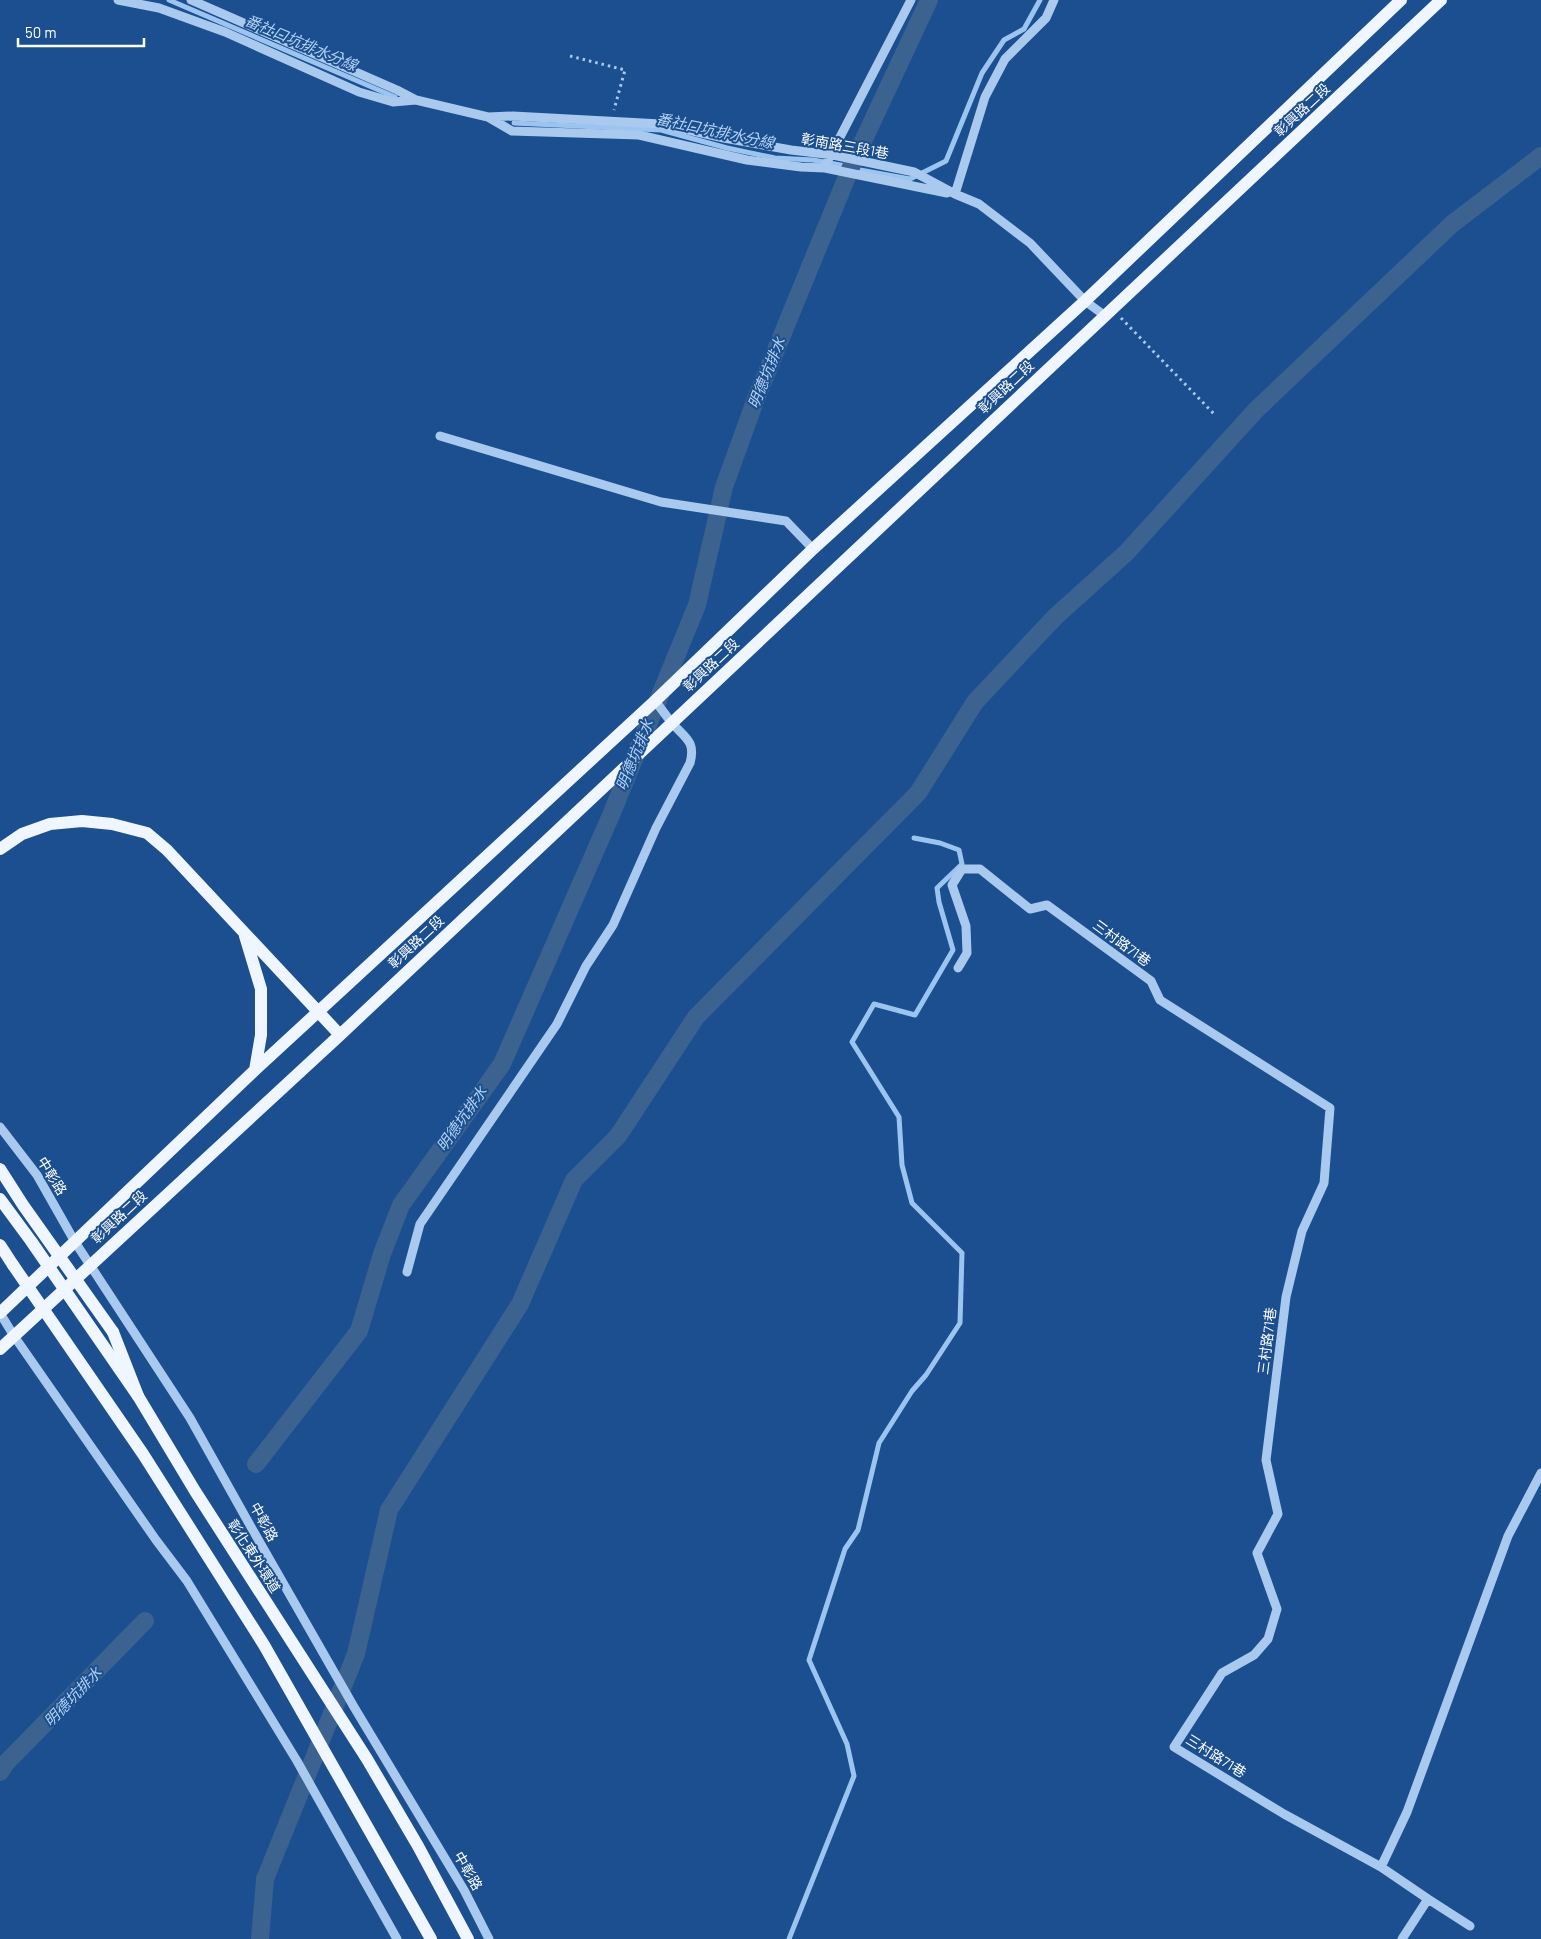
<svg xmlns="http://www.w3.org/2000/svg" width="1541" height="1939" font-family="Barlow,'Noto Sans TC',sans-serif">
<rect width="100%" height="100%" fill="#1b4f8f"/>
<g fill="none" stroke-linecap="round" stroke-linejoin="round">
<path stroke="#9cc4f0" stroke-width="5" d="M169,0L395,97
M514,123L661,130L727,148L775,158L813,160L851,167L860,170L910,179L946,161L982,73L1004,40L1024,29L1040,0
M789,1939L854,1776L847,1744L809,1660L845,1549L858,1530L879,1443L912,1391L926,1375L960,1323L962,1253L912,1203L902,1165L899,1117L852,1042L874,1004L915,1015L953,950L939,902L937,888L962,864L959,850L940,843L914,838"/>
<path stroke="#3c6290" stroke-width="18" d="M256,1464L359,1331L382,1254L401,1205L502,1064L611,815L697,605L724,487L755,401L851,167L929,0
M0,1772L6,1763L145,1621
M260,1939L265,1879L356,1654L389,1510L520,1304L574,1180L618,1136L696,1017L918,793L975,702L1056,616L1126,553L1256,410L1452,224L1541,156"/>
<path stroke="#a9c9ee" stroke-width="3" stroke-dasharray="2.5 4" stroke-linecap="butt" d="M570,56L625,70L614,110
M1121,318L1216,416"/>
<path stroke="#a9c9ee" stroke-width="9" d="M118,0L159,8L225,32L359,92L393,102L416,100
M191,0L397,90L416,100L488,117L513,116L661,124L724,138L791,150L833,155L914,172L955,194L979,204L1030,243L1085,301L1104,315
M488,117L512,131L639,135L747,160L801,167L825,168L947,193
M824,168L911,0
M955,194L985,97L1005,59L1046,18L1054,0
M440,436L661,502L786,521L813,549
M958,968L967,953L966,926L952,885L962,869H980L1030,909L1047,905L1151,981L1160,1000L1330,1108L1324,1183L1302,1231L1286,1297L1266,1460L1278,1514L1257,1553L1277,1609L1268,1639L1254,1655L1222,1673L1174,1747L1284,1814L1381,1867L1428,1899L1402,1939
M0,1127L37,1175L75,1242L190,1418L251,1527L354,1707L464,1890L489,1939
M407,1272L420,1224L557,1024L586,966L613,925L656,828L690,763C696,741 685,738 672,723C666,716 661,708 655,701
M0,1313L14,1336L156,1540L187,1581L297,1761L397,1939
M1381,1867L1407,1812L1508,1536L1541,1473
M1428,1899L1470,1926"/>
<path stroke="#f0f6ff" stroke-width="12" d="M0,849L22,834L50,824L82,821L112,824L147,833L167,850L340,1035
M245,936L261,989V1035L255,1070
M0,1245L13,1265
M0,1313L255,1070L655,701L813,549L1085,301L1401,0
M113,1332L138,1396L195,1491L367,1759L418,1846L468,1939
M0,1349L340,1035L1441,0"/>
<path stroke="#f0f6ff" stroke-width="12" d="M0,1169L23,1205L113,1332
M0,1199L31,1241L138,1396
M13,1265L143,1454L264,1645L431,1939"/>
</g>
<g text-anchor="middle" stroke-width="4" stroke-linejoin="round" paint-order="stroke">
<g font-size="14" fill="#fff" stroke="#1b4f8f">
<text transform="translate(1302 110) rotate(-43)" y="5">彰興路二段</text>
<text transform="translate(845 146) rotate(10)" y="5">彰南路三段1巷</text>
<text transform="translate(1006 387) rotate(-43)" y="5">彰興路二段</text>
<text transform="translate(711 665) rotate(-43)" y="5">彰興路二段</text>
<text transform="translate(416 942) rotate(-43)" y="5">彰興路二段</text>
<text transform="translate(1122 943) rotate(36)" y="5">三村路71巷</text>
<text transform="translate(52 1176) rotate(58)" y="5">中彰路</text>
<text transform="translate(119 1217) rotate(-43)" y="5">彰興路二段</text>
<text transform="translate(1267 1341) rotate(-83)" y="5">三村路71巷</text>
<text transform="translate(264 1522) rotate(61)" y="5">中彰路</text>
<text transform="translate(254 1556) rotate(57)" y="5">彰化東外環道</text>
<text transform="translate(1216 1756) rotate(32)" y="5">三村路71巷</text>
<text transform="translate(468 1871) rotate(60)" y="5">中彰路</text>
</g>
<g font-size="15" font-style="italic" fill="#b5d3f5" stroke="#1b4f8f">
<text transform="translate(301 43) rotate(23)" y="5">番社口坑排水分線</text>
<text transform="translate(715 131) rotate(12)" y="5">番社口坑排水分線</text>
<text transform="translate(767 373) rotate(-68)" y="5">明德坑排水</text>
<text transform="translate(635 755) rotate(-68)" y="5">明德坑排水</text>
<text transform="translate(462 1119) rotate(-55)" y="5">明德坑排水</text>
<text transform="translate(73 1697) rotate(-46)" y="5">明德坑排水</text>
</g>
</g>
<path d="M18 38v8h126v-8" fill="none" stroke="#ffffff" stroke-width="2.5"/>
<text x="25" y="38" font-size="15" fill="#ffffff" stroke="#1b4f8f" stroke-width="4" paint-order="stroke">50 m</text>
</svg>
